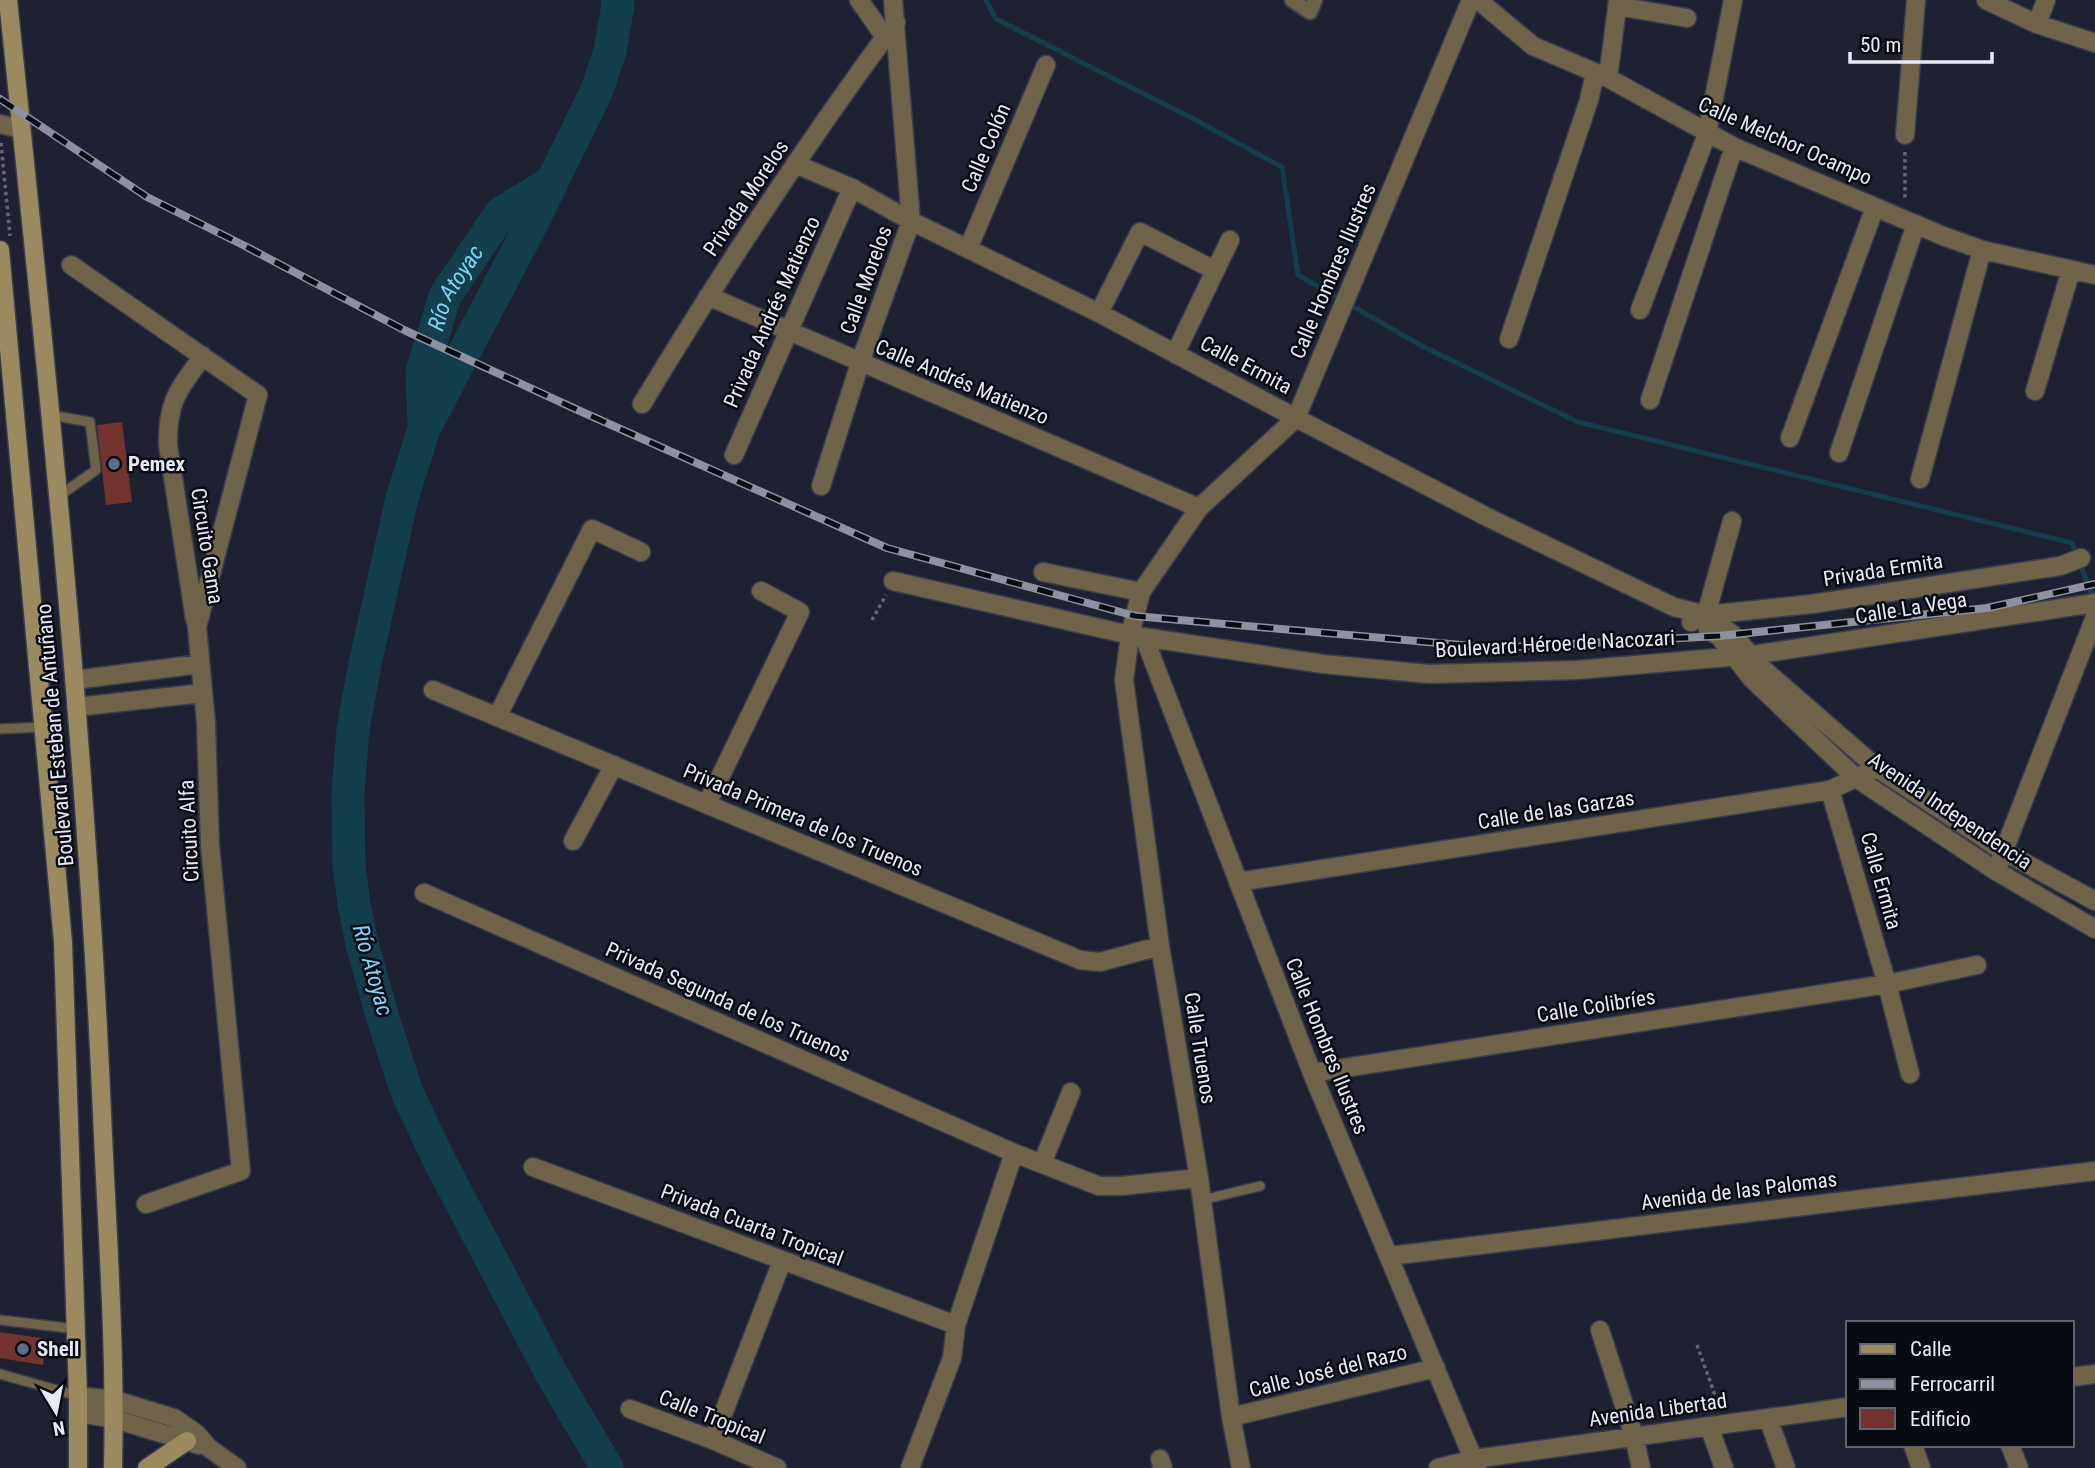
<svg xmlns="http://www.w3.org/2000/svg" width="2095" height="1468" font-family="'Roboto Condensed',sans-serif">
<rect width="100%" height="100%" fill="#1d2132"/>
<g fill="none" stroke-linecap="round" stroke-linejoin="round">
<path stroke="#133e4e" stroke-width="5" d="M986,0L996,19L1190,117L1282,167L1298,275L1422,346L1578,422L2072,543L2094,600"/>
<g stroke="#133e4e" stroke-width="33">
<path id="s1" d="M424,423L422,372L445,296L501,213L550,183"/>
<path d="M607,1468L551,1373L438,1158L407,1092L385,1025L362,944L354,903L349,867L348,793L353,729L365,664L402,498L424,429L530,227L597,90L610,51L618,5L617,0"/>
</g>
</g>
<path fill="#73342f" d="M122,422L132,502L106,505L97,425Z
M0,1332L47,1339L43,1365L0,1358Z"/>
<g fill="none" stroke-linecap="round" stroke-linejoin="round">
<defs>
<path id="service" d="M50,415L90,422L96,470L59,496
M0,729L44,727
M1202,1200L1260,1186
M0,1320L76,1329
M0,1374L78,1396"/>
<path id="pedestrian" d="M1292,0L1310,12L1315,0"/>
<path id="minor" d="M859,0L885,37
M1478,0L1533,46L1608,78L1734,147L1943,236L1982,250L2095,275
M1986,0L2037,24L2095,43
M1617,6L1687,18
M2037,24L2046,0
M1608,78L1618,0
M0,124L21,129
M1905,135L1916,0
M795,164L852,188L911,221L1099,313L1296,418L1199,508L1141,592L1130,635L1124,680L1160,946L1199,1178L1231,1417L1241,1468
M968,249L1046,65
M71,265L258,395L197,627L206,723L210,845L241,1171L146,1204
M708,296L1199,508
M1640,310L1707,134L1733,0
M1099,313L1140,232L1214,270
M1509,339L1589,100L1595,73
M1175,354L1230,240
M2035,391L2071,270
M1650,400L1734,147
M642,404C721,273 805,145 896,22
M1790,438L1875,207
M1839,453L1916,224
M734,455L852,188
M1920,479L1982,250
M821,486L860,363L911,221L893,0
M1043,572L1141,592
M893,581L1130,635L1323,664L1429,674L1577,670L1752,655L2095,603
M1706,615L1732,521
M195,620L168,445C167,402 178,390 203,356
M1691,622L1706,615L1812,604L2060,566L2081,558
M1144,637L1312,1073L1477,1468
M74,680L200,664
M433,690L1080,960L1100,962L1160,946
M76,707L203,693
M497,717L592,529L641,552
M1830,790L1887,984L1910,1074
M707,804L800,612L761,591
M573,841L614,765
M1996,871L2095,617
M1238,882L1830,790L1877,768
M424,893L1014,1153L1099,1186H1121L1199,1178
M1312,1073L1887,984L1977,965
M1042,1164L1071,1092
M533,1167L956,1325
M1389,1256L2095,1171
M1600,1330L1634,1436L1641,1468
M2072,1377L2095,1374
M78,1396L115,1400L174,1418L197,1434L209,1448L237,1468
M630,1409L713,1440L777,1468
M78,1413L115,1419L199,1445
M1231,1417L1436,1368
M1768,1418L1786,1468
M1709,1426L1724,1468
M713,1440L782,1261
M1913,1445L1921,1468
M2010,1445L2019,1468
M1160,1459L1163,1468
M910,1468L952,1358L956,1325L1014,1153
M1438,1468L1474,1459L1848,1407"/>
<path id="tertiary" d="M1471,0L1296,418L1491,519L1674,607L1706,615L1732,634L1763,669L1877,768L2003,851L2095,901
M1708,630L1719,636L1751,678L1856,778L1996,871L2095,929"/>
<path id="secondary" d="M8,0C47,370 86,741 102,1113C107,1231 116,1350 113,1468
M0,250L63,942L78,1396V1468
M147,1468L187,1441"/>
</defs>
<use href="#service" stroke="#393d4d" stroke-width="12"/>
<use href="#pedestrian" stroke="#393d4d" stroke-width="18"/>
<use href="#minor" stroke="#393d4d" stroke-width="21"/>
<use href="#tertiary" stroke="#393d4d" stroke-width="21"/>
<use href="#secondary" stroke="#393d4d" stroke-width="21"/>
<path stroke="#636676" stroke-width="3.5" stroke-dasharray="3.5 3.5" stroke-linecap="butt" d="M1,143L10,236
M1905,152V200
M872,620L886,595
M1697,1345L1720,1409"/>
<use href="#service" stroke="#6f644a" stroke-width="9"/>
<use href="#pedestrian" stroke="#6f644a" stroke-width="14"/>
<use href="#minor" stroke="#6f644a" stroke-width="18"/>
<use href="#tertiary" stroke="#6f644a" stroke-width="18"/>
<use href="#secondary" stroke="#9b895f" stroke-width="18"/>
<defs>
<path id="rail" d="M0,99L147,197L243,245L404,330L580,411L887,548L1135,616L1495,648L1719,636L1987,608L2095,584"/>
</defs>
<use href="#rail" stroke="#8e91a0" stroke-width="8"/>
<use href="#rail" stroke="#090b13" stroke-width="5" stroke-dasharray="16" stroke-linecap="butt"/>
</g>
<g fill="#5c6f8a" stroke="#090b13" stroke-width="2.5">
<circle cx="114" cy="464" r="7"/>
<circle cx="23" cy="1349" r="7"/>
</g>
<g text-anchor="middle" stroke-width="5" stroke-linejoin="round" paint-order="stroke">
<g font-size="21" fill="#e7eaf6" stroke="#090b13">
<text transform="translate(1785 141) rotate(24)" y="7">Calle Melchor Ocampo</text>
<text transform="translate(986 148) rotate(-67)" y="7">Calle Colón</text>
<text transform="translate(746 198) rotate(-56)" y="7">Privada Morelos</text>
<text transform="translate(1333 271) rotate(-67)" y="7">Calle Hombres Ilustres</text>
<text transform="translate(866 280) rotate(-70)" y="7">Calle Morelos</text>
<text transform="translate(772 312) rotate(-66)" y="7">Privada Andrés Matienzo</text>
<text transform="translate(1246 365) rotate(28)" y="7">Calle Ermita</text>
<text transform="translate(962 382) rotate(23)" y="7">Calle Andrés Matienzo</text>
<text transform="translate(207 546) rotate(81)" y="7">Circuito Gama</text>
<text transform="translate(1883 570) rotate(-9)" y="7">Privada Ermita</text>
<text transform="translate(1911 608) rotate(-9)" y="7">Calle La Vega</text>
<text transform="translate(1555 644) rotate(-3)" y="7">Boulevard Héroe de Nacozari</text>
<text transform="translate(55 735) rotate(-95)" y="7">Boulevard Esteban de Antuñano</text>
<text transform="translate(1556 810) rotate(-9)" y="7">Calle de las Garzas</text>
<text transform="translate(1950 811) rotate(34)" y="7">Avenida Independencia</text>
<text transform="translate(803 820) rotate(23)" y="7">Privada Primera de los Truenos</text>
<text transform="translate(189 831) rotate(-93)" y="7">Circuito Alfa</text>
<text transform="translate(1881 881) rotate(74)" y="7">Calle Ermita</text>
<text transform="translate(728 1002) rotate(24)" y="7">Privada Segunda de los Truenos</text>
<text transform="translate(1596 1006) rotate(-9)" y="7">Calle Colibríes</text>
<text transform="translate(1327 1046) rotate(68)" y="7">Calle Hombres Ilustres</text>
<text transform="translate(1200 1048) rotate(81)" y="7">Calle Truenos</text>
<text transform="translate(1739 1191) rotate(-7)" y="7">Avenida de las Palomas</text>
<text transform="translate(752 1225) rotate(21)" y="7">Privada Cuarta Tropical</text>
<text transform="translate(1328 1371) rotate(-14)" y="7">Calle José del Razo</text>
<text transform="translate(1658 1410) rotate(-8)" y="7">Avenida Libertad</text>
<text transform="translate(712 1417) rotate(22)" y="7">Calle Tropical</text>
</g>
<g font-size="21" font-weight="bold" fill="#e7eaf6" stroke="#090b13" text-anchor="start">
<text x="128" y="471">Pemex</text>
<text x="37" y="1356">Shell</text>
</g>
<g font-size="23" font-style="italic" fill="#7ed3f6" stroke="#090b13">
<text dy="8" stroke="none"><textPath href="#s1" startOffset="142">Río Atoyac</textPath></text>
<text transform="translate(373 970) rotate(74)" y="8">Río Atoyac</text>
</g>
</g>
<rect x="1846" y="1321" width="228" height="126" fill="#090b13" stroke="#62646e" stroke-width="2"/>
<rect x="1860" y="1344" width="35" height="10" fill="#9b895f" stroke="#62646e" stroke-width="2"/>
<text x="1910" y="1356" font-size="21" fill="#e7eaf6">Calle</text>
<rect x="1860" y="1379" width="35" height="10" fill="#8e91a0" stroke="#62646e" stroke-width="2"/>
<text x="1910" y="1391" font-size="21" fill="#e7eaf6">Ferrocarril</text>
<rect x="1860" y="1408" width="35" height="21" fill="#73342f" stroke="#62646e" stroke-width="2"/>
<text x="1910" y="1426" font-size="21" fill="#e7eaf6">Edificio</text>
<g transform="translate(56 1412) rotate(170)" stroke="#090b13" stroke-width="5" paint-order="stroke">
<path d="M0-5L12 26L0 18L-12 26Z" fill="#e7eaf6"/>
<text y="-10" font-size="19" font-weight="bold" text-anchor="middle" fill="#e7eaf6">N</text>
</g>
<path d="M1850 52v10h142v-10" fill="none" stroke="#e7eaf6" stroke-width="3.5"/>
<text x="1860" y="52" font-size="21" fill="#e7eaf6" stroke="#090b13" stroke-width="5" paint-order="stroke">50 m</text>
</svg>
